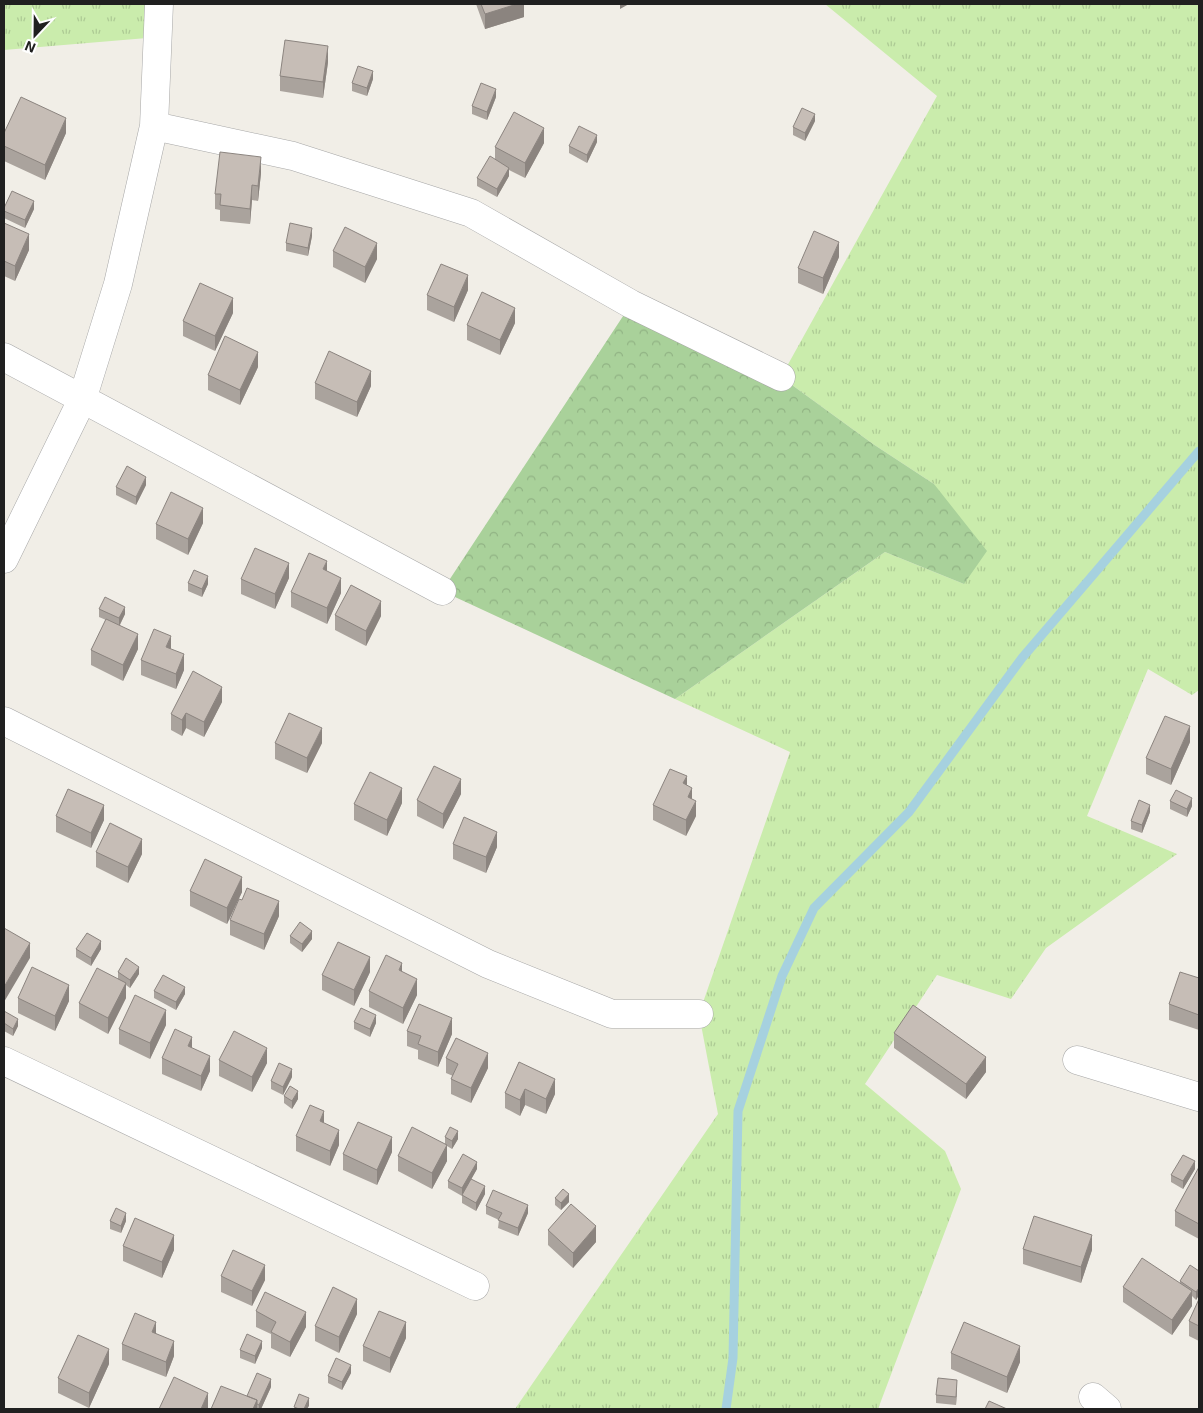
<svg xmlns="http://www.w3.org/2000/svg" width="1203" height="1413" font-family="'Exo 2',sans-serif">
<defs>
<pattern id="grass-tufts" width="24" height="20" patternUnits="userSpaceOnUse" patternTransform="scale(1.25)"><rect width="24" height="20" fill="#caecac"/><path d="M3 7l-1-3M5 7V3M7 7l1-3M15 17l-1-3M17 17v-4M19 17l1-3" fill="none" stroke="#adca94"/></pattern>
<pattern id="forest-crowns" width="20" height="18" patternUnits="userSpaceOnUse" patternTransform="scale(1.25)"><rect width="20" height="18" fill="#a9d19a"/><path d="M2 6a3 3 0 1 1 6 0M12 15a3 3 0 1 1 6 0" fill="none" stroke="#91b384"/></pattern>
</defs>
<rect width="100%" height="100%" fill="#f1eee7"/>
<path fill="url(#grass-tufts)" d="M4,4H159V37L4,50Z
M825,4H1199V690L1192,695L1148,669L1087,816L1177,854L1046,948L1011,999L937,975L865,1084L945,1151L961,1189L878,1409H515L718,1114L699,1014L790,752L675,699L885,552L964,584L934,484L873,444L781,377L937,96Z"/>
<path fill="url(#forest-crowns)" d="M631,304L781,377L873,444L934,484L987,551L964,584L885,552L675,699L442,591Z"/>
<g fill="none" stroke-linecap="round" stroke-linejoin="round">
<path stroke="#a6d1df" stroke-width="9" d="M726,1409L733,1358L738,1111L782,976L814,908L909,812L1022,658L1199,451"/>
<defs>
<path id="street" d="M154,126L293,156L471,213L631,304L781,377
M4,357L442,591
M4,559L82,400L118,284L154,126L159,4
M4,721L488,964L612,1014H699
M1077,1060L1199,1097
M4,1061L475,1286
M1093,1397L1107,1409"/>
</defs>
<use href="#street" stroke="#a7a7a7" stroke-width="29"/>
<use href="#street" stroke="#fff" stroke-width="28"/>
</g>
<path fill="#aaa39d" d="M476,4H524V17L485,29Z
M328,62L323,98L280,91V76Z
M373,79L367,96L352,91V83Z
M496,97L487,120L472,114V106Z
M815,121L805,141L793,135V127Z
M4,133H66L45,180L4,161Z
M597,142L587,163L569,153V146Z
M544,143L525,178L509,170V176L497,197L477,186V178L495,159V147Z
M261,173L258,201L252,200L250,224L220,221V210L215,209V194Z
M4,208L34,209L25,228L4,218Z
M4,223L29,250L15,281L4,276Z
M312,236L308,256L286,251V243Z
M333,251L377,259L365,283L333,267Z
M839,257L823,294L798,283V268Z
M468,290L454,322L427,310V295Z
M233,313L215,351L183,336V321Z
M515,323L500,355L467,340V325Z
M258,367L240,405L208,390V375Z
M315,383L371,386L357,417L315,399Z
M146,485L136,505L116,495V487Z
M203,523L188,555L156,539V524Z
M289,578L275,609L241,594V579Z
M188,583L208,584L202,597L188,591Z
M291,592L341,593L327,624L291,607Z
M99,609L125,614L120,625L138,649L123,681L91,665V650L106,620L99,617Z
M335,615L381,616L366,646L335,630Z
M171,649L184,670L176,689L141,675V660Z
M222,702L204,737L186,728L182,736L171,730V714Z
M1190,742L1171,785L1146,774V758Z
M275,743H322L307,773L275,759Z
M687,785L696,816L686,836L653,820V805Z
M461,794L443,829L417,816V800Z
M1170,801L1192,806L1187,817L1170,809Z
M402,803L387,836L354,820V804Z
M1150,812L1142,833L1131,829V821Z
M56,816L104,820L91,848L56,832Z
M453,844L497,847L486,873L453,859Z
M96,852L142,854L128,883L96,867Z
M190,891L242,892L227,924L190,906Z
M279,916L264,950L230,935V920Z
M290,936L312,939L302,952L290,943Z
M76,949H101L91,966L76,957Z
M118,972L139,974L130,988L126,985V998L108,1034L79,1018V1003L118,979Z
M370,972L354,1006L322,990V975Z
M1199,978V1030L1169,1020V1004Z
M154,991L185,994L176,1010L154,998Z
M369,991L417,995L403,1024L369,1007Z
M18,998L69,1001L55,1031L18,1013Z
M4,1011L18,1026L13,1036L4,1031Z
M354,1022L376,1023L370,1037L354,1029Z
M166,1025L150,1059L119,1044V1029Z
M407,1031L452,1034L438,1067L418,1059V1050L407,1046Z
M894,1033L986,1072L966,1099L894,1048Z
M192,1048L210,1071L201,1091L162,1074V1058Z
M446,1058L488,1068L471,1103L451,1094V1079L453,1076L446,1073Z
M219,1060L267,1063L252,1092L219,1076Z
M519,1062L555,1094L546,1114L525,1105L520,1116L505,1108V1093Z
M292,1077L283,1095L271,1089V1081Z
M284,1096L298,1099L292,1109L284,1103Z
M296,1136L339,1145L330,1166L296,1151Z
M445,1137L458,1139L452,1149L447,1146V1161L432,1189L398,1171V1156L445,1144Z
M392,1152L377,1185L343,1170V1154Z
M1199,1167V1239L1175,1226V1211Z
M477,1169L471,1179L485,1194L476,1211L462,1203V1196L448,1188V1181Z
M1195,1169L1183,1189L1171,1182V1175Z
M555,1198L569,1202L561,1210L555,1205Z
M486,1206L528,1213L518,1236L498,1228L499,1220L486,1214Z
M110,1221H126L121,1233L110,1229Z
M548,1230L596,1242L573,1268L548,1245Z
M123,1246L174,1250L162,1278L123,1261Z
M1023,1249L1092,1250L1081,1283L1023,1264Z
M1199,1271V1295L1196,1300L1192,1296V1306L1172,1335L1123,1302V1287L1180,1283V1281Z
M221,1276L265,1280L252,1306L221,1292Z
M1199,1299V1341L1189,1336V1321Z
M256,1311L306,1327L290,1357L271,1348V1334L256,1327Z
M357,1314L339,1353L315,1341V1326Z
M156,1333L174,1356L166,1377L122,1360V1344Z
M406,1338L390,1373L363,1361V1346Z
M262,1348L255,1364L240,1358V1350Z
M951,1353L1020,1362L1007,1393L951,1369Z
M109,1364L89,1408L58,1393V1378Z
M351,1373L342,1390L328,1383V1376Z
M271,1387L261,1409H211L247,1396Z
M957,1388L956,1405L936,1403V1395Z"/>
<path fill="#8b847f" d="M517,4H524V17L485,29V14Z
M620,4H629L620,9Z
M328,46V62L323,98V82Z
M373,71V79L367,96V88Z
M496,89V97L487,120V112Z
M815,114V121L805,141V133Z
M66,118V133L45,180V165Z
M544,128V143L525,178V163Z
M597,135V142L587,163V155Z
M261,157V173L258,201V186Z
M509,168V176L497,197V189Z
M252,185V200L250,224V209Z
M34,201V209L25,228V220Z
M312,228V236L308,256V248Z
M29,234V250L15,281V266Z
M839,242V257L823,294V278Z
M377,243V259L365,283V267Z
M468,275V290L454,322V307Z
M233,298V313L215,351V336Z
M515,308V323L500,355V340Z
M258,352V367L240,405V390Z
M371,371V386L357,417V402Z
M146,477V485L136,505V497Z
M203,508V523L188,555V539Z
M327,561V576L323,569Z
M289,563V578L275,609V594Z
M208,576V584L202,597V589Z
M341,578V593L327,624V608Z
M381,601V616L366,646V631Z
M125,607V614L119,626V618Z
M138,634V649L123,681V665Z
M171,636V651L166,647Z
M184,654V670L176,689V674Z
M222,687V702L204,737V722Z
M186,713V728L182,736V720Z
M1190,726V742L1171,785V769Z
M322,728V743L307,773V758Z
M687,776V791L683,783Z
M461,779V794L443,829V814Z
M402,788V803L387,836V820Z
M692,788V803L688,797Z
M1192,798V806L1187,817V809Z
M696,801V816L686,836V820Z
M104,805V820L91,848V833Z
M1150,805V812L1142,833V825Z
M497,832V847L486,873V857Z
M142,839V854L128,883V867Z
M242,877V892L227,924V908Z
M279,901V916L264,950V934Z
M312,931V939L302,952V944Z
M101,941V949L91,966V958Z
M30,943V958L4,1002V987Z
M370,957V972L354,1006V990Z
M402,963V978L399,970Z
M139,967V974L130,988V980Z
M417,979V995L403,1024V1008Z
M126,983V998L108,1034V1018Z
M69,985V1001L55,1031V1016Z
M185,987V994L176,1010V1002Z
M166,1010V1025L150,1059V1043Z
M376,1015V1023L370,1037V1029Z
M452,1018V1034L438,1067V1052Z
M18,1019V1026L13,1036V1029Z
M192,1037V1053L188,1046Z
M267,1048V1063L252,1092V1077Z
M488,1053V1068L471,1103V1088Z
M210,1056V1071L201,1091V1076Z
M986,1057V1072L966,1099V1084Z
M292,1069V1077L283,1095V1087Z
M555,1079V1094L546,1114V1099Z
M525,1089V1105L520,1116V1100Z
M298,1091V1099L292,1109V1101Z
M324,1111V1127L320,1121Z
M339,1130V1145L330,1166V1151Z
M458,1131V1139L452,1149V1141Z
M392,1137V1152L377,1185V1170Z
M447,1145V1161L432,1189V1173Z
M1195,1161V1169L1183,1189V1181Z
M477,1162V1169L462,1196V1188Z
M485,1186V1194L476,1211V1203Z
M569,1194V1202L561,1210V1203Z
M528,1205V1213L518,1236V1228Z
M126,1213V1221L121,1233V1226Z
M596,1226V1242L573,1268V1253Z
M174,1235V1250L162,1278V1262Z
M1092,1235V1250L1081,1283V1267Z
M265,1265V1280L252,1306V1291Z
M1199,1288V1295L1196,1300V1292Z
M1192,1291V1306L1172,1335V1320Z
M357,1299V1314L339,1353V1337Z
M306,1312V1327L290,1357V1342Z
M156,1322V1337L152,1332Z
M406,1322V1338L390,1373V1358Z
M174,1341V1356L166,1377V1362Z
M262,1341V1348L255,1364V1356Z
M1020,1346V1362L1007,1393V1377Z
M109,1349V1364L89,1408V1393Z
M351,1365V1373L342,1390V1382Z
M271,1379V1387L261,1409H259V1405Z
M957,1380V1388L956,1405V1397Z
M208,1393V1409H201Z
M309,1398V1406L307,1409H304Z
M257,1400V1409H253Z"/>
<path fill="#c6bdb6" stroke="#8b847f" d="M481,4H517L485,14Z
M285,40L328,46L323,82L280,76Z
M358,66L373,71L367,88L352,83Z
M481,83L496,89L487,112L472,106Z
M21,97L66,118L45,165L4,146V133Z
M802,108L815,114L805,133L793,127Z
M514,112L544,128L525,163L495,147Z
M579,126L597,135L587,155L569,146Z
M220,152L261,157L258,186L252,185L250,209L220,205L221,194H215Z
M490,156L509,168L497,189L477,178Z
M12,191L34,201L25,220L4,211V208Z
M4,223L29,234L15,266L4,261Z
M290,223L312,228L308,248L286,243Z
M345,227L377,243L365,267L333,251Z
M814,231L839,242L823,278L798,268Z
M441,264L468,275L454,307L427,295Z
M200,283L233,298L215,336L183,321Z
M482,292L515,308L500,340L467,325Z
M225,336L258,352L240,390L208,375Z
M329,351L371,371L357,402L315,383Z
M127,466L146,477L136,497L116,487Z
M171,492L203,508L188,539L156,524Z
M255,548L289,563L275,594L241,579Z
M309,553L327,561L323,569L341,578L327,608L291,592Z
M194,570L208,576L202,589L188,583Z
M351,585L381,601L366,631L335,615Z
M105,597L125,607L119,618L99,609Z
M106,619L138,634L123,665L91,650Z
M154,629L171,636L166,647L184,654L176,674L141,660Z
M193,671L222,687L204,722L186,713L182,720L171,714Z
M289,713L322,728L307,758L275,743Z
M1165,716L1190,726L1171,769L1146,758Z
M434,766L461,779L443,814L417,800Z
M670,769L687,776L683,783L692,788L688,797L696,801L686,820L653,805Z
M370,772L402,788L387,820L354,804Z
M68,789L104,805L91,833L56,816Z
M1176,790L1192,798L1187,809L1170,801Z
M1139,800L1150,805L1142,825L1131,821Z
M464,817L497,832L486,857L453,844Z
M110,823L142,839L128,867L96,852Z
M205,859L242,877L227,908L190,891Z
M247,888L279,901L264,934L230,920L239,899L242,900Z
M300,922L312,931L302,944L290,936Z
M4,928L30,943L4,987Z
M87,933L101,941L91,958L76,949Z
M338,942L370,957L354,990L322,975Z
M386,955L402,963L399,970L417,979L403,1008L369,991Z
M126,958L139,967L130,980L118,972Z
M32,967L69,985L55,1016L18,998Z
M97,968L126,983L108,1018L79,1003Z
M1180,972L1199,978V1015L1169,1004Z
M163,975L185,987L176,1002L154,991Z
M135,995L166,1010L150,1043L119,1029Z
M419,1004L452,1018L438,1052L418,1044L421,1036L407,1031Z
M913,1005L986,1057L966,1084L894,1033Z
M361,1008L376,1015L370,1029L354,1022Z
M4,1011L18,1019L13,1029L4,1023Z
M175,1029L192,1037L188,1046L210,1056L201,1076L162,1058Z
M234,1031L267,1048L252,1077L219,1060Z
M456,1038L488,1053L471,1088L451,1079L458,1064L446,1058Z
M519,1062L555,1079L546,1099L525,1089L520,1100L505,1093Z
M279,1063L292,1069L283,1087L271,1081Z
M290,1086L298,1091L292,1101L284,1096Z
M310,1105L324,1111L320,1121L339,1130L330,1151L296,1136Z
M358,1122L392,1137L377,1170L343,1154Z
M412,1127L447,1145L432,1173L398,1156Z
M450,1127L458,1131L452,1141L445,1137Z
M463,1154L477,1162L462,1188L448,1181Z
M1183,1155L1195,1161L1183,1181L1171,1175Z
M1199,1167V1224L1175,1211Z
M471,1179L485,1186L476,1203L462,1195Z
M563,1189L569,1194L561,1203L555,1198Z
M493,1190L528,1205L518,1228L498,1220L502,1213L486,1206Z
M571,1204L596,1226L573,1253L548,1230Z
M116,1208L126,1213L121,1226L110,1221Z
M1034,1216L1092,1235L1081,1267L1023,1249Z
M135,1218L174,1235L162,1262L123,1246Z
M233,1250L265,1265L252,1291L221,1276Z
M1142,1258L1192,1291L1172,1320L1123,1287Z
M1190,1265L1199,1271V1288L1196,1292L1180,1281Z
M333,1287L357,1299L339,1337L315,1326Z
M265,1292L306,1312L290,1342L271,1332L276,1322L256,1311Z
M1199,1299V1326L1189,1321Z
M379,1311L406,1322L390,1358L363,1346Z
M135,1313L156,1322L152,1332L174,1341L166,1362L122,1344Z
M964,1322L1020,1346L1007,1377L951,1353Z
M247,1334L262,1341L255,1356L240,1350Z
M78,1335L109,1349L89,1393L58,1378Z
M336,1358L351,1365L342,1382L328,1376Z
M257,1373L271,1379L259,1405L257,1404V1400L247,1396Z
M174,1377L208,1393L201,1409H159Z
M938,1378L957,1380L956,1397L936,1395Z
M221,1386L257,1400L253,1409H211Z
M299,1394L309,1398L304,1409H299L294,1407Z
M989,1401L1007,1409H985Z"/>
<rect width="1203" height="1413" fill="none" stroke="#202020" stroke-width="10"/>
<g transform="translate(35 35) rotate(202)" stroke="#ffffff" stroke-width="4" paint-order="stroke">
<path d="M0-4L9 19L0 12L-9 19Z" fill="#202020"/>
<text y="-8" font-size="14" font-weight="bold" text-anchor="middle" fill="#202020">N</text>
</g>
</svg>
